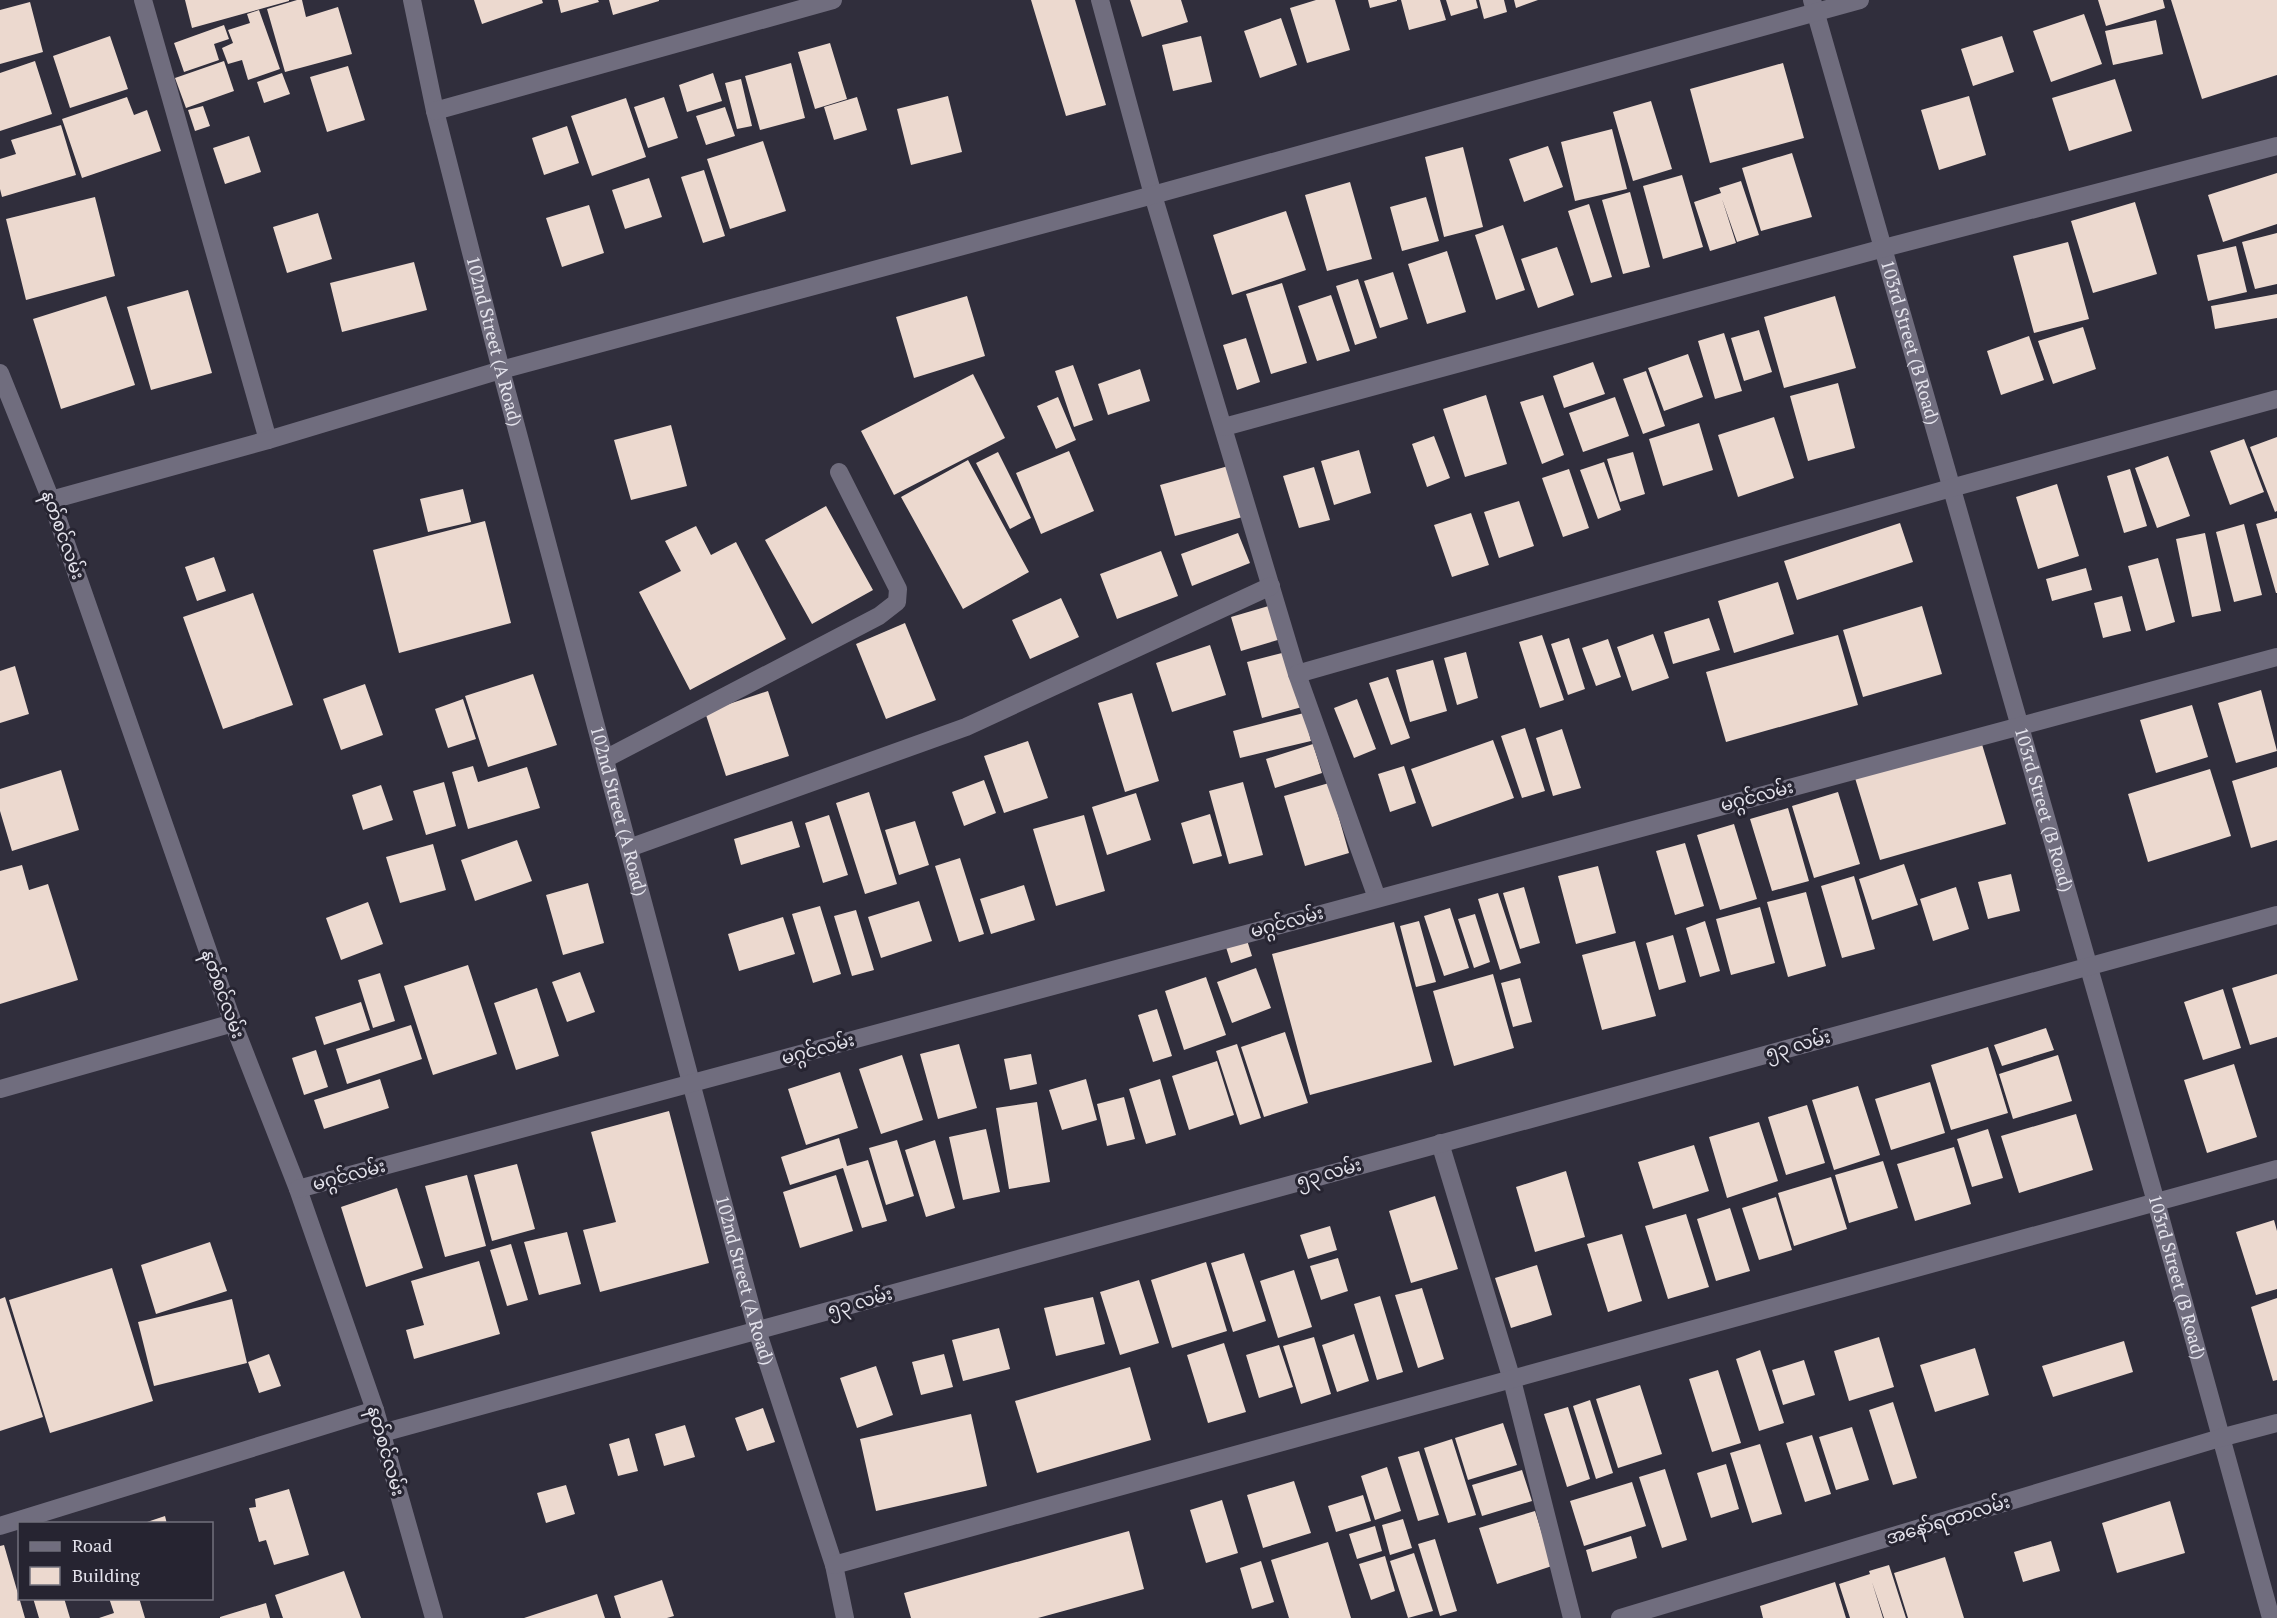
<svg xmlns="http://www.w3.org/2000/svg" width="2277" height="1618" font-family="'PT Serif','Noto Sans Myanmar',serif">
<rect width="100%" height="100%" fill="#302e3c"/>
<path fill="#ecd9cf" d="M185,0H289V1L192,28Z
M297,0H302L306,17L338,7L352,54L285,72L267,9Z
M474,0H542L543,3L482,24Z
M558,0H598L599,2L561,13Z
M609,0H659V1L613,15Z
M1031,0H1075L1106,105L1066,116Z
M1130,0H1181L1188,22L1142,37Z
M1316,0H1335L1350,50L1307,63L1290,8Z
M1368,0H1397V1L1370,8Z
M1401,0H1440L1446,20L1409,30Z
M1446,0H1476L1478,8L1451,16Z
M1479,0H1504L1507,12L1484,19Z
M1514,0H1538L1516,8Z
M2098,0H2163L2165,8L2106,26Z
M2171,0H2277V75L2202,99Z
M30,2L43,52L0,64V10Z
M259,10L280,69L248,80L242,60L228,64L222,48L233,43L228,30L250,23L247,14Z
M2084,14L2102,64L2051,82L2033,31Z
M1281,18L1297,65L1260,78L1244,31Z
M2156,20L2163,54L2113,65L2105,31Z
M224,25L229,39L214,44L219,60L184,72L174,43Z
M110,36L128,89L70,108L53,56Z
M1201,36L1212,82L1173,91L1162,45Z
M2002,36L2014,72L1973,86L1961,49Z
M830,43L847,99L815,109L798,52Z
M35,61L52,114L0,131V73Z
M224,61L234,91L186,108L175,78Z
M791,63L805,118L760,130L745,76Z
M1783,63L1804,138L1710,163L1690,89Z
M348,66L365,120L327,132L310,77Z
M282,73L290,94L264,103L257,82Z
M713,73L722,101L687,112L679,85Z
M741,79L752,126L737,129L725,83Z
M2115,79L2132,131L2069,151L2052,98Z
M948,96L962,152L911,165L897,109Z
M1969,96L1986,155L1939,170L1921,110Z
M127,97L134,115L147,110L161,151L82,178L62,119Z
M664,97L678,138L648,148L634,107Z
M857,97L867,130L834,140L824,107Z
M626,98L646,157L592,176L571,116Z
M1651,101L1672,169L1633,181L1613,112Z
M203,106L210,126L195,131L188,110Z
M725,107L735,136L706,145L696,116Z
M61,125L76,175L2,197L0,189V159L16,154L11,140Z
M567,126L579,163L544,175L532,138Z
M1612,129L1627,189L1575,201L1561,142Z
M249,136L261,172L225,184L213,148Z
M763,141L786,211L730,229L707,159Z
M1548,146L1563,187L1524,202L1509,159Z
M1463,147L1483,227L1444,237L1425,157Z
M1792,153L1812,217L1761,231L1742,168Z
M704,170L725,236L703,243L681,177Z
M2277,173V224L2223,242L2208,195Z
M1682,175L1703,247L1663,259L1643,186Z
M649,178L662,217L625,229L612,190Z
M1741,181L1759,235L1737,242L1722,199L1736,243L1710,251L1694,202L1721,193L1719,188Z
M1350,182L1372,259L1327,271L1305,195Z
M1630,192L1650,267L1623,274L1602,200Z
M95,197L115,276L26,300L6,219Z
M1426,197L1439,241L1402,251L1390,207Z
M2135,202L2157,274L2093,293L2071,221Z
M1589,204L1612,277L1591,283L1568,211Z
M589,205L604,253L562,267L546,218Z
M1286,211L1306,270L1232,295L1213,235Z
M318,213L332,259L287,273L273,227Z
M1503,225L1525,290L1496,300L1475,235Z
M2277,233V284L2255,289L2242,242Z
M2068,242L2089,319L2034,333L2013,256Z
M2236,246L2247,292L2208,301L2197,255Z
M1557,247L1574,295L1538,308L1521,259Z
M1447,251L1466,312L1427,324L1408,264Z
M414,262L427,310L342,332L330,283Z
M1393,272L1408,319L1380,328L1364,281Z
M1358,279L1377,338L1355,345L1336,286Z
M1282,283L1307,363L1271,374L1246,294Z
M188,290L212,373L151,390L127,307Z
M2277,294V318L2215,329L2211,306Z
M1331,295L1350,351L1317,361L1298,306Z
M106,296L135,385L61,409L33,319Z
M967,296L985,356L914,378L896,317Z
M1835,296L1856,368L1784,388L1764,317Z
M2083,327L2096,369L2053,384L2038,341Z
M1759,330L1772,372L1744,381L1731,338Z
M1724,333L1742,391L1715,399L1698,341Z
M2029,336L2044,380L2001,395L1987,351Z
M1246,338L1260,382L1237,390L1223,345Z
M1688,354L1703,397L1664,411L1648,368Z
M1593,362L1605,394L1564,408L1553,376Z
M1073,365L1093,420L1074,427L1055,371Z
M1140,369L1150,401L1108,415L1098,384Z
M1646,371L1665,426L1643,434L1623,379Z
M973,374L1005,438L894,495L861,431Z
M1838,383L1855,448L1808,461L1790,396Z
M1486,395L1507,464L1465,477L1443,409Z
M1543,395L1564,455L1542,464L1520,402Z
M1058,397L1076,440L1056,449L1037,406Z
M1615,397L1629,436L1583,452L1569,413Z
M1774,417L1794,478L1738,497L1718,435Z
M1699,423L1713,470L1663,486L1649,439Z
M671,425L687,486L631,500L614,440Z
M1434,436L1450,478L1427,487L1412,444Z
M2277,437V511L2275,512L2250,447Z
M2244,439L2264,492L2230,505L2210,451Z
M1359,450L1371,493L1334,505L1321,461Z
M1069,451L1094,511L1041,534L1016,473Z
M998,452L1031,518L1010,529L976,463Z
M1633,452L1645,494L1620,502L1607,459Z
M2168,456L2190,516L2157,528L2135,468Z
M968,460L1029,572L963,609L901,497Z
M1604,462L1621,510L1598,519L1580,470Z
M1232,465L1246,516L1175,536L1160,485Z
M1314,467L1330,520L1299,528L1283,476Z
M1569,469L1589,528L1563,537L1542,478Z
M2130,469L2147,526L2124,533L2107,476Z
M2057,484L2079,556L2038,569L2016,497Z
M463,489L471,522L428,532L420,499Z
M1519,501L1534,546L1499,558L1484,512Z
M826,506L873,590L812,624L765,540Z
M1471,513L1489,565L1452,577L1434,525Z
M2277,518V593H2276L2256,524Z
M485,521L511,623L399,653L373,550Z
M1900,523L1913,562L1797,600L1784,561Z
M2244,524L2262,595L2234,602L2216,532Z
M696,526L711,555L736,542L786,639L690,690L639,592L681,571L665,541Z
M1238,533L1250,563L1192,586L1181,554Z
M2205,533L2221,611L2192,617L2176,539Z
M1161,551L1178,596L1117,619L1100,574Z
M214,557L226,591L197,601L185,567Z
M2158,558L2175,622L2146,631L2128,566Z
M2086,568L2092,590L2052,601L2046,579Z
M1778,582L1794,634L1734,653L1718,601Z
M253,593L293,705L223,729L183,617Z
M2122,596L2131,631L2103,638L2094,603Z
M1061,598L1079,637L1030,659L1012,620Z
M1272,605L1281,639L1241,651L1231,617Z
M1922,606L1942,674L1863,697L1843,630Z
M1709,618L1720,650L1673,664L1664,632Z
M905,623L936,700L886,719L856,644Z
M1653,634L1669,678L1632,691L1617,647Z
M1542,635L1564,700L1540,708L1519,642Z
M1838,635L1858,705L1726,742L1706,672Z
M1569,638L1585,689L1568,695L1551,644Z
M1608,639L1621,677L1596,686L1582,648Z
M1210,645L1226,695L1172,712L1156,663Z
M1286,652L1302,707L1262,718L1247,662Z
M1466,652L1478,698L1457,705L1444,658Z
M1433,660L1447,711L1410,722L1396,670Z
M15,666L29,714L0,723V671Z
M533,674L557,745L488,767L465,696Z
M1388,677L1410,738L1391,745L1369,683Z
M365,684L383,735L341,750L323,699Z
M2261,690L2277,751L2236,763L2218,703Z
M768,691L789,756L726,776L705,712Z
M1132,693L1159,781L1125,792L1098,703Z
M463,699L476,739L448,748L435,709Z
M1357,699L1376,749L1354,758L1334,708Z
M2192,705L2208,757L2156,773L2140,720Z
M1304,713L1311,741L1240,758L1233,731Z
M1525,728L1545,791L1522,798L1501,736Z
M1562,729L1581,788L1553,796L1536,738Z
M1493,740L1514,798L1432,827L1411,769Z
M1028,741L1048,798L1004,813L984,756Z
M1981,741L2006,824L1880,860L1855,778Z
M1313,744L1322,773L1275,788L1266,759Z
M473,766L478,782L527,767L540,808L468,829L452,772Z
M1404,766L1416,803L1390,812L1378,774Z
M2277,767V840L2251,848L2232,781Z
M2210,769L2231,836L2148,862L2128,794Z
M61,770L79,830L12,851L0,811V789Z
M984,780L996,813L964,826L952,792Z
M444,782L456,826L426,835L413,791Z
M1243,782L1263,855L1229,864L1209,791Z
M1329,783L1349,853L1305,866L1284,796Z
M381,785L393,820L363,830L352,795Z
M869,792L897,884L865,894L836,803Z
M1838,792L1860,864L1814,878L1792,806Z
M1136,793L1151,840L1107,855L1092,807Z
M1788,808L1809,881L1772,891L1750,819Z
M1210,814L1222,856L1193,864L1181,823Z
M829,815L848,875L823,883L805,823Z
M1084,815L1105,891L1056,906L1033,829Z
M792,821L800,847L741,865L734,839Z
M915,821L929,865L899,875L885,830Z
M1734,824L1757,899L1720,910L1697,835Z
M517,840L532,881L475,901L461,860Z
M1685,843L1704,906L1675,915L1656,851Z
M433,844L446,890L400,903L386,857Z
M960,858L984,934L959,942L935,866Z
M1904,864L1918,905L1872,920L1859,879Z
M22,865L29,890L48,884L78,980L0,1004V871Z
M1598,866L1616,933L1576,944L1558,876Z
M2011,874L2020,911L1988,919L1978,882Z
M1854,876L1875,949L1842,958L1821,886Z
M588,883L604,943L563,955L546,895Z
M1024,885L1035,920L991,934L980,899Z
M1524,887L1540,943L1520,949L1503,893Z
M1956,887L1969,929L1933,941L1920,899Z
M1806,892L1826,966L1788,977L1767,902Z
M1498,893L1521,963L1500,970L1478,899Z
M919,901L932,941L881,958L868,917Z
M368,902L383,944L341,960L326,918Z
M820,906L841,974L813,983L792,914Z
M1760,907L1775,963L1731,975L1716,919Z
M1450,908L1469,968L1444,976L1424,916Z
M856,910L874,970L852,976L834,916Z
M1475,914L1490,962L1474,968L1458,919Z
M783,917L795,954L739,971L728,934Z
M1419,921L1436,982L1416,987L1400,926Z
M1705,921L1720,971L1700,977L1686,928Z
M1394,922L1432,1062L1310,1095L1272,954Z
M1673,935L1686,982L1659,990L1646,943Z
M1246,937L1252,956L1231,963L1225,944Z
M1635,941L1656,1016L1602,1030L1582,955Z
M468,965L497,1054L433,1075L404,986Z
M1256,968L1271,1008L1232,1023L1217,982Z
M580,972L595,1012L567,1022L552,982Z
M380,973L395,1021L373,1028L358,980Z
M1493,974L1514,1048L1454,1066L1433,991Z
M2277,974V1037L2250,1045L2232,988Z
M1206,977L1226,1035L1184,1050L1165,991Z
M1520,978L1532,1022L1513,1027L1501,983Z
M537,988L559,1056L516,1070L494,1003Z
M2223,989L2241,1048L2203,1060L2184,1002Z
M361,1002L370,1030L324,1045L315,1017Z
M1157,1009L1172,1056L1153,1062L1138,1015Z
M411,1025L422,1059L347,1084L336,1049Z
M2046,1028L2054,1050L2002,1066L1994,1045Z
M1285,1032L1308,1103L1264,1117L1241,1047Z
M959,1044L977,1108L938,1119L920,1054Z
M1237,1044L1261,1118L1240,1125L1216,1051Z
M1988,1047L2008,1113L1951,1130L1931,1065Z
M316,1050L328,1087L304,1095L292,1058Z
M1031,1054L1037,1084L1010,1090L1004,1059Z
M902,1055L923,1120L881,1134L859,1069Z
M2058,1055L2072,1101L2013,1119L1999,1074Z
M1217,1061L1234,1115L1189,1130L1172,1076Z
M2234,1064L2257,1137L2207,1153L2184,1080Z
M840,1072L858,1128L806,1145L788,1089Z
M380,1079L389,1108L324,1129L314,1100Z
M1086,1079L1097,1120L1062,1130L1049,1090Z
M1160,1079L1176,1135L1146,1144L1129,1089Z
M1930,1082L1945,1133L1891,1150L1875,1099Z
M1858,1086L1880,1155L1834,1170L1812,1100Z
M1124,1097L1135,1139L1107,1146L1097,1104Z
M1037,1102L1050,1182L1009,1189L996,1108Z
M1807,1105L1825,1163L1786,1175L1768,1117Z
M669,1111L709,1263L600,1292L583,1230L616,1222L591,1132Z
M2076,1114L2093,1170L2019,1193L2001,1136Z
M1759,1122L1778,1181L1727,1198L1709,1137Z
M986,1129L1000,1192L963,1200L949,1137Z
M1988,1129L2003,1178L1972,1187L1957,1139Z
M839,1138L847,1166L868,1160L887,1221L862,1228L843,1168L790,1185L781,1157Z
M897,1140L914,1196L886,1205L869,1148Z
M935,1140L955,1208L926,1217L905,1150Z
M1694,1145L1709,1191L1653,1209L1638,1162Z
M1954,1147L1971,1204L1915,1221L1897,1164Z
M1883,1161L1898,1208L1849,1223L1835,1175Z
M517,1164L535,1229L492,1241L474,1175Z
M1566,1171L1585,1237L1535,1252L1516,1187Z
M467,1175L486,1246L445,1257L425,1186Z
M836,1175L853,1231L800,1248L783,1192Z
M1831,1177L1847,1229L1794,1246L1778,1193Z
M397,1188L423,1268L366,1287L341,1207Z
M1435,1196L1458,1269L1411,1283L1389,1211Z
M1776,1197L1792,1250L1759,1260L1742,1208Z
M1730,1208L1750,1271L1716,1281L1697,1219Z
M1686,1214L1709,1287L1668,1299L1645,1226Z
M2274,1220L2277,1231V1289L2256,1295L2236,1232Z
M1330,1226L1337,1250L1308,1259L1300,1235Z
M567,1232L581,1284L539,1295L524,1242Z
M1622,1234L1642,1301L1608,1312L1587,1244Z
M210,1242L227,1291L156,1314L141,1265Z
M511,1244L528,1300L507,1306L490,1250Z
M1244,1253L1266,1321L1233,1332L1211,1263Z
M1338,1258L1348,1291L1321,1300L1310,1266Z
M479,1261L500,1334L414,1359L406,1330L424,1325L411,1281Z
M1206,1262L1227,1331L1172,1348L1151,1280Z
M1537,1265L1552,1315L1511,1328L1495,1278Z
M112,1268L153,1401L50,1433L9,1300Z
M1294,1270L1312,1327L1278,1338L1260,1281Z
M1139,1280L1159,1343L1120,1355L1100,1292Z
M1422,1288L1444,1359L1418,1368L1395,1295Z
M1380,1296L1403,1372L1377,1380L1354,1304Z
M5,1297L43,1417L0,1431V1299Z
M1093,1297L1105,1344L1056,1356L1044,1308Z
M2277,1298V1380L2273,1381L2251,1307Z
M232,1299L247,1363L154,1386L138,1322Z
M999,1328L1010,1369L963,1381L952,1340Z
M1354,1334L1369,1381L1337,1392L1322,1345Z
M1314,1337L1331,1394L1301,1404L1283,1346Z
M1879,1337L1894,1387L1849,1401L1834,1351Z
M2124,1341L2133,1372L2053,1397L2042,1366Z
M1224,1343L1246,1412L1208,1423L1187,1355Z
M1279,1345L1293,1387L1259,1398L1246,1355Z
M1975,1348L1989,1395L1935,1412L1920,1365Z
M1760,1350L1784,1423L1759,1431L1736,1359Z
M269,1354L281,1386L259,1393L248,1362Z
M944,1354L953,1387L921,1395L912,1362Z
M1804,1360L1815,1395L1783,1405L1772,1370Z
M876,1366L893,1415L857,1428L840,1378Z
M1130,1367L1151,1440L1037,1473L1015,1401Z
M1718,1370L1741,1443L1712,1452L1689,1379Z
M1640,1385L1662,1454L1618,1468L1596,1399Z
M1590,1400L1613,1473L1596,1479L1573,1406Z
M1893,1402L1917,1478L1893,1485L1869,1410Z
M1568,1407L1590,1479L1567,1487L1544,1414Z
M763,1408L775,1442L747,1451L735,1418Z
M971,1414L987,1486L876,1511L860,1439Z
M1503,1423L1517,1465L1468,1480L1455,1438Z
M685,1425L695,1457L664,1466L655,1434Z
M1852,1427L1869,1480L1836,1490L1819,1437Z
M1812,1435L1831,1494L1805,1502L1786,1443Z
M629,1438L638,1471L618,1476L609,1444Z
M1452,1439L1476,1515L1448,1523L1424,1448Z
M1760,1444L1782,1514L1752,1523L1730,1453Z
M1419,1451L1439,1515L1418,1521L1398,1457Z
M1726,1464L1739,1509L1711,1518L1697,1473Z
M1387,1467L1401,1511L1375,1520L1361,1476Z
M1665,1469L1687,1540L1662,1548L1639,1477Z
M1522,1470L1532,1501L1482,1516L1472,1485Z
M1294,1481L1311,1533L1263,1548L1247,1495Z
M1632,1482L1646,1526L1584,1546L1570,1501Z
M566,1485L575,1514L546,1523L537,1493Z
M289,1489L309,1555L274,1565L266,1540L259,1542L249,1508L256,1507L255,1499Z
M1363,1495L1371,1521L1336,1532L1328,1506Z
M1222,1500L1238,1553L1206,1563L1190,1510Z
M2170,1501L2185,1553L2117,1573L2102,1523Z
M1535,1511L1552,1566L1497,1584L1479,1528Z
M165,1516L167,1524H144V1523Z
M1403,1519L1412,1548L1390,1555L1382,1525Z
M1375,1526L1382,1551L1357,1559L1349,1534Z
M1129,1531L1144,1589L1038,1618H911L904,1593Z
M1631,1536L1637,1558L1592,1572L1586,1550Z
M1435,1539L1457,1611L1440,1616L1418,1544Z
M2051,1541L2060,1571L2023,1582L2014,1552Z
M1328,1542L1351,1618H1289L1271,1560Z
M4,1545L25,1618H0V1546Z
M1414,1553L1433,1611L1408,1618L1390,1561Z
M1385,1556L1395,1591L1371,1600L1359,1564Z
M1945,1557L1964,1618H1908L1894,1573Z
M1261,1561L1274,1602L1252,1609L1240,1568Z
M1889,1565L1906,1618H1884L1872,1582L1883,1618H1850L1839,1584L1870,1574L1869,1571Z
M344,1571L361,1618H283L275,1595Z
M662,1580L674,1616L667,1618H621L614,1596Z
M1835,1582L1846,1618H1763L1760,1606Z
M597,1594L605,1618H524Z
M33,1598H64L70,1618H39Z
M109,1598H139L145,1618H99L114,1613Z
M266,1603L270,1618H220V1617Z"/>
<g fill="none" stroke-linecap="round" stroke-linejoin="round">
<g stroke="#706d7e" stroke-width="18">
<path d="M143,0L268,440"/>
<path id="s1" d="M412,0L435,111L501,370L757,1330L834,1565L845,1618"/>
<path d="M1100,0L1153,195L1297,674L1377,898"/>
<path id="s2" d="M1812,0L2156,1202L2271,1618"/>
<path d="M435,111L833,0"/>
<path d="M0,373L51,500L233,1023L298,1189L375,1410L434,1618"/>
<path d="M1224,427L1884,248L2277,146"/>
<path d="M51,500L268,440L501,370L1153,195L1860,0"/>
<path d="M1297,674L1951,488L2277,399"/>
<path d="M605,759L879,616L897,602L898,589L839,472"/>
<path d="M629,848L966,727L1271,586"/>
<path d="M0,1089L233,1023"/>
<path d="M1440,1143L1512,1380L1572,1618"/>
<path d="M298,1189L2277,657"/>
<path d="M382,1433L2277,915"/>
<path d="M0,1526L375,1410"/>
<path d="M834,1565L2277,1169"/>
<path d="M1620,1618L2220,1438L2277,1423"/>
</g>
</g>
<g text-anchor="middle" stroke-width="6" stroke-linejoin="round" paint-order="stroke">
<g font-size="18" fill="#e4e3ec" stroke="#262431">
<text dy="6" stroke="none"><textPath href="#s2" startOffset="356">103rd Street (B Road)</textPath></text>
<text dy="6" stroke="none"><textPath href="#s1" startOffset="351">102nd Street (A Road)</textPath></text>
<text transform="translate(63 535) rotate(70)" y="6">နတ်စင်လမ်း</text>
<text transform="translate(1757 796) rotate(-15)" y="6">မဂ္ဂင်လမ်း</text>
<text dy="6" stroke="none"><textPath href="#s2" startOffset="842">103rd Street (B Road)</textPath></text>
<text dy="6" stroke="none"><textPath href="#s1" startOffset="837">102nd Street (A Road)</textPath></text>
<text transform="translate(1287 922) rotate(-15)" y="6">မဂ္ဂင်လမ်း</text>
<text transform="translate(223 994) rotate(70)" y="6">နတ်စင်လမ်း</text>
<text transform="translate(1798 1045) rotate(-15)" y="6">၅၃ လမ်း</text>
<text transform="translate(818 1049) rotate(-15)" y="6">မဂ္ဂင်လမ်း</text>
<text transform="translate(1329 1173) rotate(-15)" y="6">၅၃ လမ်း</text>
<text transform="translate(349 1175) rotate(-15)" y="6">မဂ္ဂင်လမ်း</text>
<text dy="6" stroke="none"><textPath href="#s2" startOffset="1328">103rd Street (B Road)</textPath></text>
<text dy="6" stroke="none"><textPath href="#s1" startOffset="1323">102nd Street (A Road)</textPath></text>
<text transform="translate(860 1302) rotate(-15)" y="6">၅၃ လမ်း</text>
<text transform="translate(386 1451) rotate(74)" y="6">နတ်စင်လမ်း</text>
<text transform="translate(1948 1520) rotate(-17)" y="6">အနော်ရထာလမ်း</text>
</g>
</g>
<rect x="18" y="1522" width="195" height="78" fill="#262431" stroke="#72707c" stroke-width="1.5"/>
<rect x="30" y="1542" width="30" height="9" fill="#706d7e" stroke="#72707c" stroke-width="1.5"/>
<text x="72" y="1552" font-size="18" fill="#e4e3ec">Road</text>
<rect x="30" y="1567" width="30" height="18" fill="#ecd9cf" stroke="#72707c" stroke-width="1.5"/>
<text x="72" y="1582" font-size="18" fill="#e4e3ec">Building</text>
</svg>
